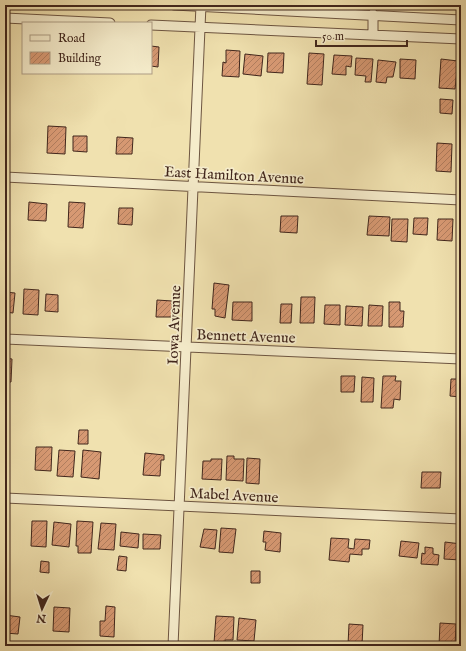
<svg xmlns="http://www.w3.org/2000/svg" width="466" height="651" font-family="'IM FELL English',serif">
<defs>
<pattern id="building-hatch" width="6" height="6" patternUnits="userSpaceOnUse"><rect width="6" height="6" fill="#d79973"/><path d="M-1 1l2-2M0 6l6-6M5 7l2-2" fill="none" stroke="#b07d5e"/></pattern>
</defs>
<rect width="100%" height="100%" fill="#f0e1af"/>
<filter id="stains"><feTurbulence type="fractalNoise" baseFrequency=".005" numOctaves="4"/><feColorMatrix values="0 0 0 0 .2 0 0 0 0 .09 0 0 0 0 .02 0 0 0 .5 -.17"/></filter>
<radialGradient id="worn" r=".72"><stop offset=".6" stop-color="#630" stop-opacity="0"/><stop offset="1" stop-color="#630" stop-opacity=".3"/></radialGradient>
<path fill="url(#building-hatch)" stroke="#41261c" d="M151,46L159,47L158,67L151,66Z
M226,50L240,51L239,77L222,76L223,62L226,63Z
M268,53H284L283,73L267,72Z
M309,53L324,54L322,85L307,84Z
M245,54L263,56L261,76L243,74Z
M334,55L352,56L351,67L346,66V75L332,74Z
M356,58L373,59L371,82H365L366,76L355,75Z
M400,59L416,60L415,79L400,78Z
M441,59L458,61L455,89L439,88Z
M378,60L396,62L393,77H387L386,83L376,82Z
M440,99L453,100L452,114L440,113Z
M48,126L66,127L65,154L47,153Z
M73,136H87V152L73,151Z
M117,137L133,138L132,154H116Z
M437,143L452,144L451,172L436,171Z
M29,202L47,204L46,221L28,220Z
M69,202L85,203L83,228L68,227Z
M119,208H133L132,225L118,224Z
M281,216H298L297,233L280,232Z
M369,216L390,217L389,236L367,235Z
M414,218H428L427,235L413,234Z
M392,219H408L407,242L391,241Z
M438,219H453L452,241L437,240Z
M214,283L229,285L225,318L215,316V309H212Z
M24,289L39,290L38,315L23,314Z
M5,292L15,293L13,313L5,312Z
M46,294L58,295V312L45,311Z
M301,297H315L314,323H300Z
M157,300L172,301V317H156Z
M233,302H252V321L232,320Z
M389,302H400V311H404L403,327H389Z
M281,304H292L291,323H280Z
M325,305H340V325L324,324Z
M369,305L383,306L382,326H368Z
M346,306L363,307L362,326L345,325Z
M5,358L12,359L11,382H5Z
M341,376H355L354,392H341Z
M383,376H396L395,381H401L400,400L394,399L393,408H381Z
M362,377L374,378L373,402H361Z
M451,379H461V397L450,396Z
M79,430H88V444H78Z
M36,447H52L51,471L35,470Z
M59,450L75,451L73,477L57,476Z
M83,450L101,452L99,479L81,477Z
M145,453L164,455V460H161L160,476L143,475Z
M227,456H234V459H244L243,481L226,480Z
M247,458L260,459L259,484L246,483Z
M211,459H222L221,480L202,479L203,461H211Z
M422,472H441L440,488H421Z
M32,521H47L46,547L31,546Z
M77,521L93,522L91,553H78V546H76Z
M54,522L71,524L69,547L52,545Z
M101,523L116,524L114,550L98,549Z
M221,528L236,529L233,553L219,552Z
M204,529L217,530L215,549L200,547Z
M264,531L281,533L280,552L265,550L266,542H263Z
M121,532L139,534L138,548L120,546Z
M143,534L161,535L160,549H143Z
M331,538L349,539L348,548L354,549L355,539L370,540L369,549H362V555L350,554L349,562L329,560Z
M401,541L419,543L417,558L399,556Z
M445,542L461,544V560L444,559Z
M425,547L433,548V554L439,555L438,565L421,564L422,553L425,554Z
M119,556L127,557L126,571L117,570Z
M41,561L49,562V573L40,572Z
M251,571H260V583H251Z
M106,606L115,607L114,637L100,636V621H105Z
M54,607L70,608L69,632L53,631Z
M5,615L20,617L18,634L5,633Z
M216,616L234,617L233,640H225V644L214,643Z
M239,618L256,620L254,641L237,640Z
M440,623L456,624L455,646H439Z
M349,624L363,625L362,645H348Z"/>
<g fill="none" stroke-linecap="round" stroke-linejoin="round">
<defs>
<path id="street" d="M174,5L461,20
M5,18L110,23
M151,25L461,39
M373,35V14
M5,177L461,200
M5,339L461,359
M5,498L461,519
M173,646L201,5"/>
</defs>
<use href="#street" stroke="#6d5541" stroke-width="11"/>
<use href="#street" stroke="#f5eccb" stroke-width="9"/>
</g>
<g text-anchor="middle" stroke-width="3.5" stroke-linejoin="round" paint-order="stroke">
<g font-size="15" fill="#41261c" stroke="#f5eccb">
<text transform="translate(234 175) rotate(3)" y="5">East Hamilton Avenue</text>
<text transform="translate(174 325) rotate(-88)" y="5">Iowa Avenue</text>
<text transform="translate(246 336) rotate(2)" y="5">Bennett Avenue</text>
<text transform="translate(234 495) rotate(3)" y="5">Mabel Avenue</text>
</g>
</g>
<rect width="466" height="651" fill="none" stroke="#f0e1af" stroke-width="20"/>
<rect x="6" y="6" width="454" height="639" fill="none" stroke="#41261c" stroke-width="2"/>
<rect x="10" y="10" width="446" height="631" fill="none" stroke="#41261c"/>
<rect x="22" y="22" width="130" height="52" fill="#f5eccb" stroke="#ad9d85"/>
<rect x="30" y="35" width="20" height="6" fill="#f5eccb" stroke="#ad9d85"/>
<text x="58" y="42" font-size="12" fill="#41261c">Road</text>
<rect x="30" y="52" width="20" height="12" fill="url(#building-hatch)" stroke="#ad9d85"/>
<text x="58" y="62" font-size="12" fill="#41261c">Building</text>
<g transform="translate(42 609) rotate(184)" stroke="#f5eccb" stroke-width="3" paint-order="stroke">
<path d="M0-3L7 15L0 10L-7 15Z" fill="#41261c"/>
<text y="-6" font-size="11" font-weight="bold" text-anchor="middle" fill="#41261c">N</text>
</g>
<path d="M316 40v6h91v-6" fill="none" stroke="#41261c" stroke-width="2"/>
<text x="322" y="40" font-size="12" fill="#41261c" stroke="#f5eccb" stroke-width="3" paint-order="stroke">50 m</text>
<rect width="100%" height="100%" filter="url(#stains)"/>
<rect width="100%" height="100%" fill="url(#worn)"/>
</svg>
